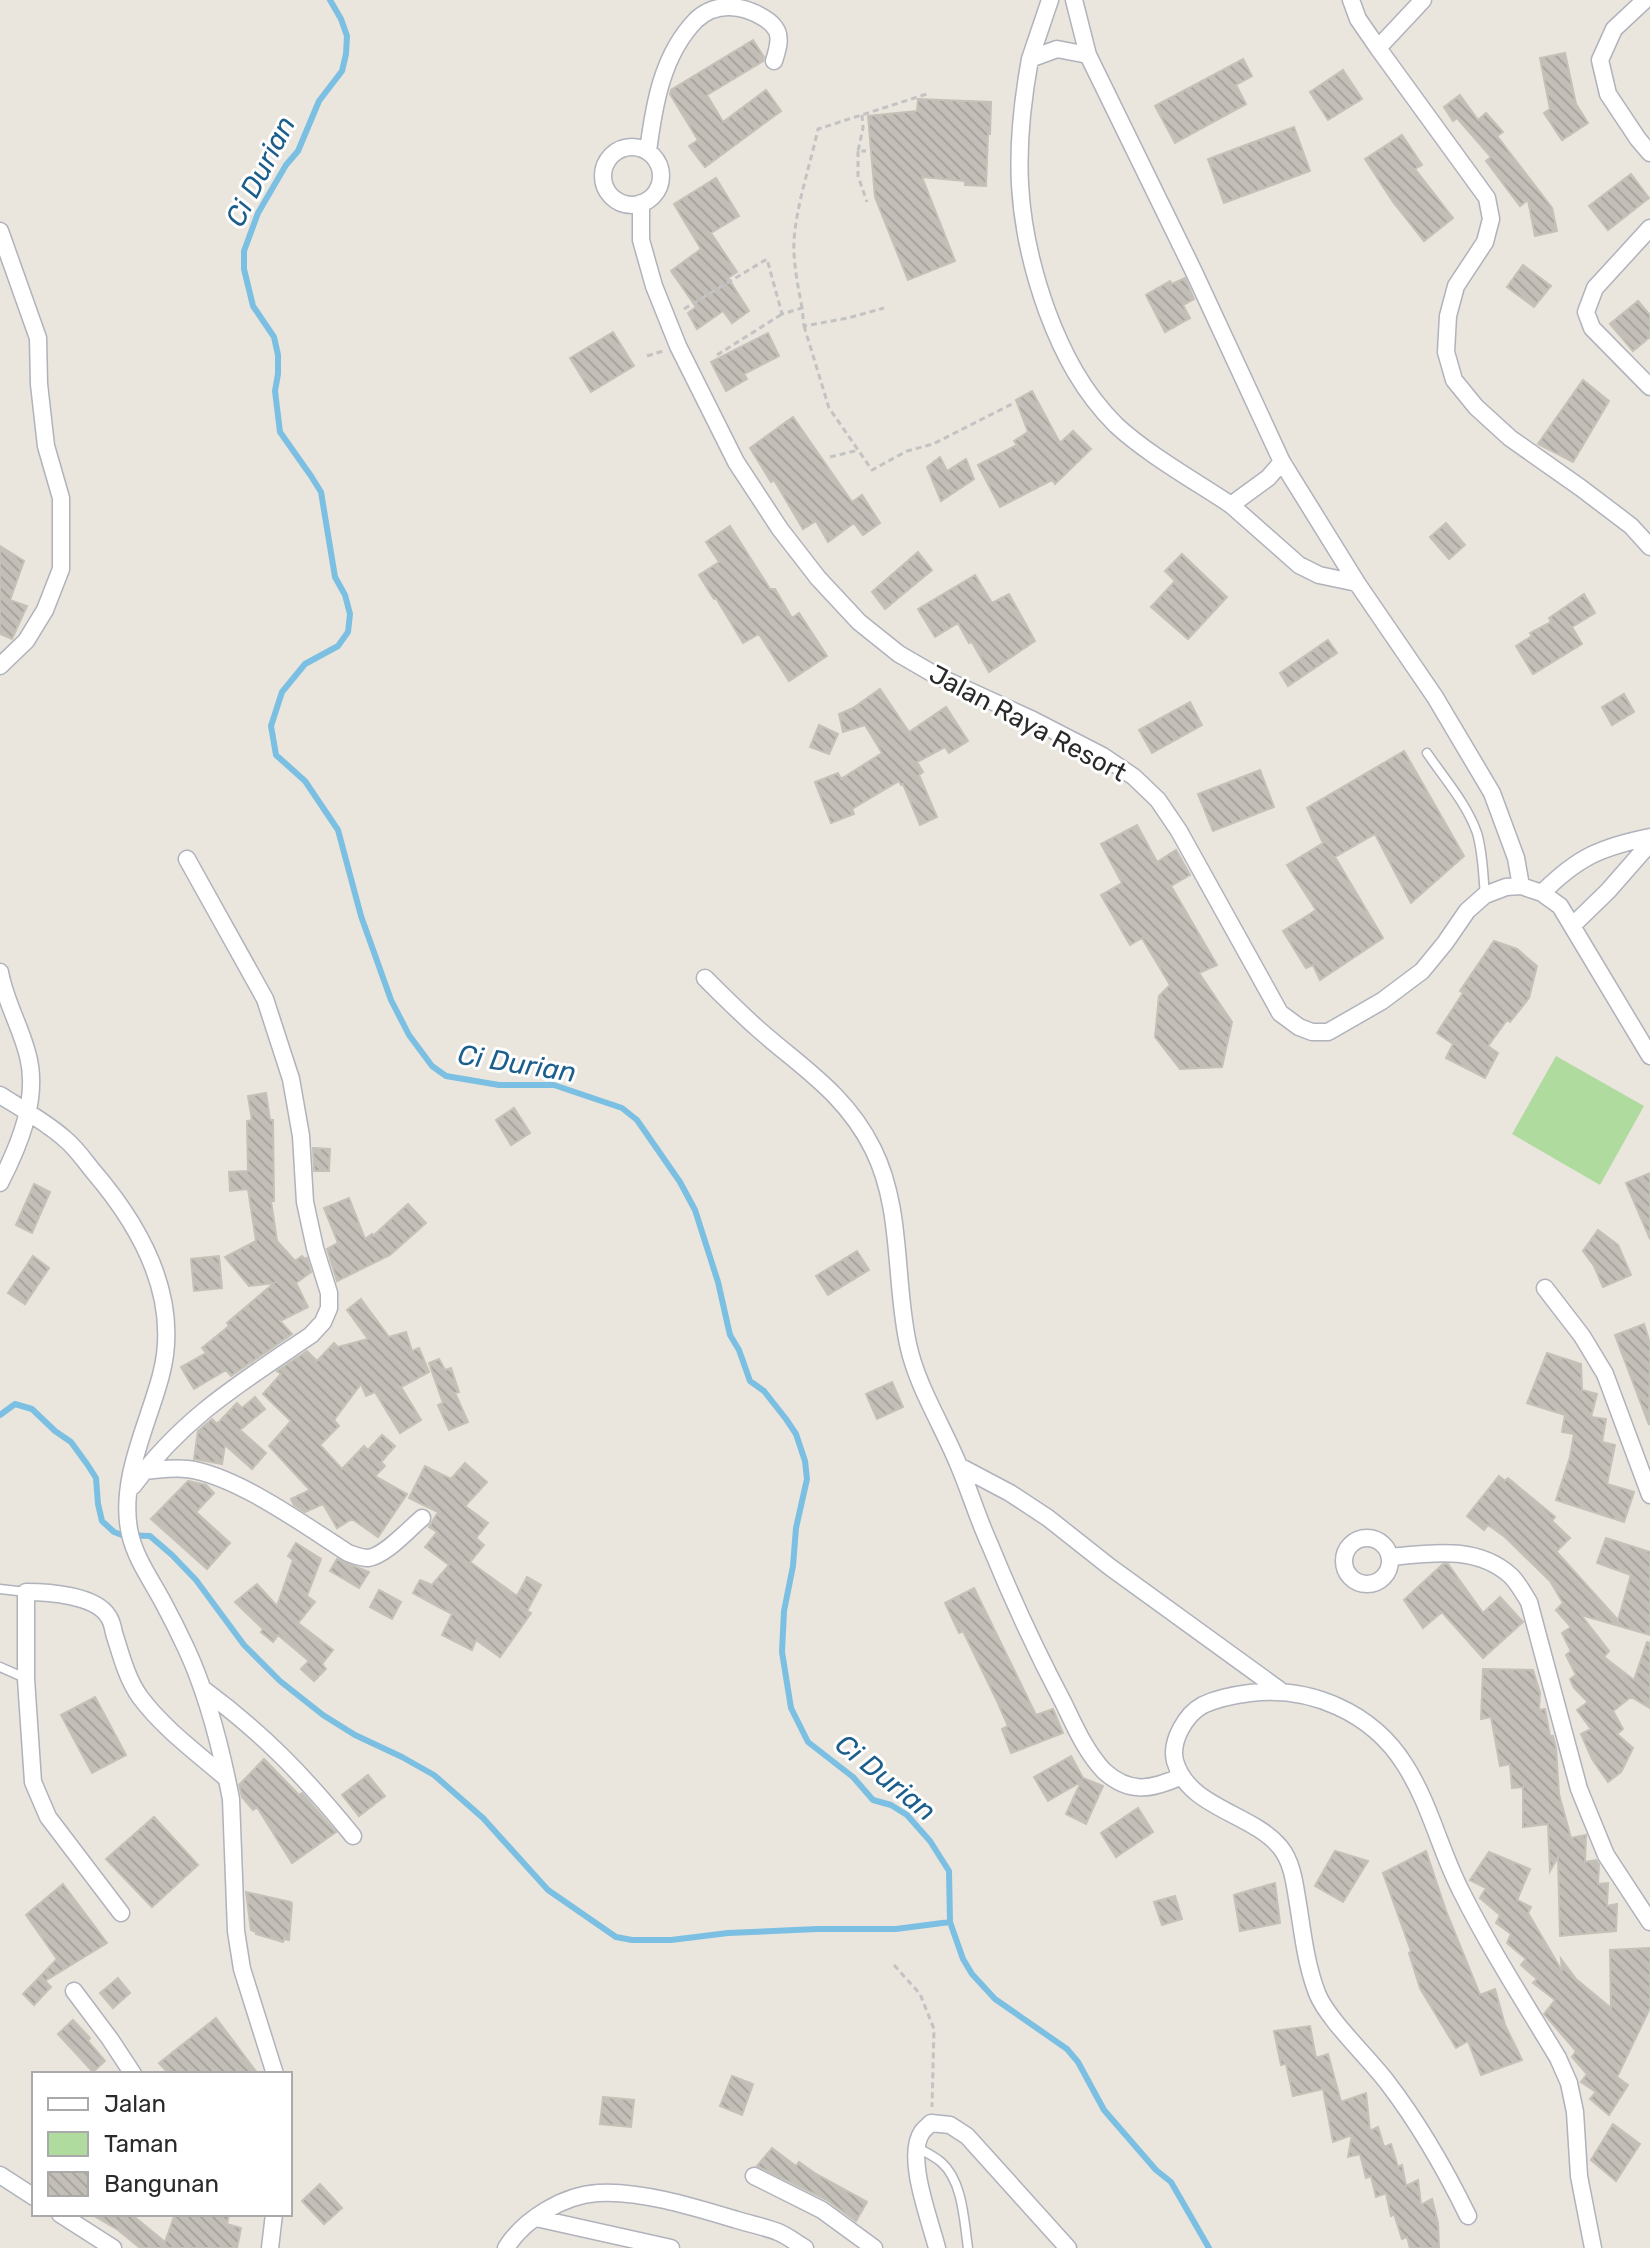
<svg xmlns="http://www.w3.org/2000/svg" width="1650" height="2248" font-family="Rubik,sans-serif">
<defs>
<pattern id="building-back-hatch" width="6" height="6" patternUnits="userSpaceOnUse" patternTransform="scale(2)"><rect width="6" height="6" fill="#c3bfb8"/><path d="M-1 5l2 2M0 0l6 6M5-1l2 2" fill="none" stroke="#a8a49e"/></pattern>
</defs>
<rect width="100%" height="100%" fill="#eae5dd"/>
<path fill="#b0db9f" d="M1556,1056L1644,1106L1600,1185L1512,1134Z"/>
<g fill="none" stroke-linecap="round" stroke-linejoin="round">
<path stroke="#7bc0e2" stroke-width="6" d="M330,0L341,19L347,36L346,54L342,71L319,101L298,151L286,165L258,213L244,251V269L253,306L274,337L278,355V374L275,391L280,432L311,476L321,492L335,577L345,595L350,614L348,632L338,646L305,664L282,692L271,726L276,755L305,781L338,830L361,916L391,1000L409,1035L432,1066L446,1076L499,1085H554L622,1108L637,1120L680,1182L695,1210L718,1282L730,1335L739,1350L750,1381L764,1391L786,1419L796,1434L805,1461L807,1479L796,1528L793,1566L784,1611L782,1652L791,1708L808,1742L853,1777L873,1800L891,1805L907,1815L930,1841L949,1871L950,1922L963,1959L972,1974L995,1999L1067,2049L1078,2062L1104,2110L1156,2170L1171,2182L1209,2248
M0,1415L15,1404L32,1409L55,1431L71,1442L87,1464L96,1478L98,1504L102,1521L114,1532L122,1535L150,1536L172,1555L196,1580L244,1645L280,1681L323,1715L355,1735L402,1757L434,1775L483,1818L548,1890L616,1937L632,1940H671L728,1933L817,1929H896L950,1922"/>
</g>
<path fill="url(#building-back-hatch)" stroke="#c5c1b7" stroke-width="2" d="M753,40L764,57L763,61L707,95L723,122L766,90L781,111L705,167L689,146L698,140L670,94L671,90Z
M1565,53L1576,104L1588,123L1562,140L1544,113L1550,109L1540,58Z
M1243,59L1252,76L1236,85L1246,104L1175,143L1155,106Z
M1343,70L1362,99L1328,120L1310,92Z
M1460,95L1478,120L1486,113L1503,132L1497,136L1552,208L1557,231L1535,236L1528,200L1520,206L1486,161L1491,157L1457,118L1453,121L1444,107Z
M918,99L991,102L990,134H988L986,186L965,185V181L922,177L955,261L908,280L875,197L868,116L917,111Z
M1294,127L1310,171L1224,203L1208,159Z
M1402,135L1422,165L1415,169L1453,218L1424,241L1393,202L1365,159Z
M1631,174L1649,198L1608,230L1589,206Z
M716,178L739,216L711,233L737,272L728,278L749,311L732,323L723,311L697,329L688,313L696,307L671,271L701,249L674,204Z
M1523,265L1551,286L1534,307L1507,287Z
M1185,278L1194,299L1183,305L1190,318L1165,332L1146,295L1170,281L1172,284Z
M1638,301L1650,315V337L1633,351L1610,324Z
M613,332L634,366L591,392L570,358Z
M768,333L779,356L744,374L747,379L726,391L711,362Z
M1583,380L1609,401L1573,462L1538,444Z
M1032,391L1060,443L1073,431L1091,449L1055,484L1052,480L1000,507L978,465L1017,445L1014,441L1028,432L1016,400Z
M793,417L852,502L862,495L880,523L863,535L854,523L828,542L816,521L803,529L774,480L771,482L750,448Z
M940,457L947,471L966,459L974,479L941,501L927,467Z
M1446,523L1465,545L1449,559L1430,537Z
M730,526L770,589H775L792,618L799,613L827,656L789,681L759,634L743,643L716,598L714,599L699,575L719,562L706,542Z
M0,546L24,561L10,600L27,606L12,639L0,634Z
M918,552L932,570L885,609L872,592Z
M1182,554L1227,597L1188,639L1151,607L1175,581L1165,571Z
M975,575L992,603L1009,594L1035,641L989,672L972,642L969,643L958,623L935,637L918,609Z
M1584,594L1595,613L1572,627L1582,644L1533,674L1516,646L1532,636L1530,633L1551,622L1549,618Z
M1328,640L1337,653L1288,686L1280,673Z
M880,689L909,732L946,707L968,741L949,753L945,747L917,762L923,772L919,775L937,817L920,825L903,784L901,785L899,781L852,809L854,814L831,823L815,782L838,773L841,779L882,753L865,725L843,732L839,714L853,708Z
M1624,694L1634,712L1612,725L1602,707Z
M1190,702L1202,725L1152,753L1139,730Z
M819,725L838,734L829,754L810,747Z
M1404,751L1464,856L1411,903L1375,834L1335,857L1383,938L1320,980L1313,965L1306,968L1283,931L1316,910L1287,865L1323,843L1307,808Z
M1260,770L1274,807L1213,831L1198,794Z
M1137,825L1157,862L1176,850L1190,875L1171,886L1217,965L1199,973L1232,1022L1222,1067L1180,1069L1155,1037L1159,996L1170,985L1142,938L1130,945L1101,895L1122,883L1101,844Z
M1494,941L1517,949L1537,966L1529,998L1510,1022L1507,1020L1488,1046L1498,1053L1485,1078L1446,1058L1453,1044L1437,1033L1463,993L1460,991Z
M266,1093L270,1120H273L274,1201H271L277,1241L295,1261L302,1256L305,1259L307,1258L311,1272L296,1283L308,1307L280,1321L292,1334L231,1376L226,1370L194,1389L181,1367L206,1353L202,1348L229,1326L227,1323L274,1283L249,1286L225,1257L256,1241L248,1189L230,1191L229,1172L248,1171L247,1121L252,1120L248,1096Z
M514,1108L530,1133L511,1145L496,1120Z
M313,1148L330,1149L329,1171H314Z
M1650,1173V1239L1626,1183Z
M34,1184L50,1192L32,1233L16,1225Z
M349,1198L365,1239L372,1234L373,1236L408,1204L426,1223L390,1255L337,1281L327,1249L338,1243L324,1208Z
M1598,1230L1618,1245L1631,1275L1603,1287L1594,1266L1583,1251Z
M857,1251L869,1270L828,1295L816,1276Z
M33,1256L49,1268L25,1304L8,1293Z
M219,1256L222,1288L194,1291L191,1259Z
M361,1299L389,1337L406,1332L412,1351L419,1348L429,1372L401,1387L421,1420L400,1433L375,1392L366,1396L361,1384L334,1420L339,1426L320,1445L342,1469L364,1446L368,1450L382,1435L395,1446L381,1462L385,1466L375,1476L407,1494L378,1537L352,1519L337,1528L323,1504L305,1512L294,1505L291,1499L310,1490L269,1446L291,1421L263,1394L281,1374L277,1371L307,1351L317,1361L334,1343L338,1347L368,1339L347,1310Z
M1644,1324L1650,1343L1649,1425L1615,1335Z
M1547,1353L1581,1364L1582,1390L1597,1394L1591,1417L1606,1419L1602,1442L1615,1445L1607,1484L1634,1492L1624,1522L1556,1500L1570,1457L1574,1434L1562,1432L1565,1415L1527,1403Z
M439,1359L445,1370L451,1368L459,1392L455,1393L468,1422L449,1430L438,1405L443,1403L429,1363Z
M892,1382L903,1407L877,1419L866,1394Z
M255,1397L265,1409L240,1430L266,1453L252,1469L225,1445L222,1464L194,1459L198,1431L212,1419L217,1424L237,1403L242,1408Z
M465,1463L487,1482L465,1506L488,1523L476,1538L484,1545L470,1562L517,1596L527,1577L541,1585L527,1611L531,1613L500,1657L476,1640L472,1650L442,1635L452,1614L413,1593L420,1580L432,1585L449,1565L425,1547L437,1532L429,1527L438,1512L409,1498L425,1466L451,1479Z
M1499,1476L1505,1481L1508,1478L1555,1517L1552,1521L1570,1538L1558,1550L1554,1549L1618,1620L1631,1575L1597,1563L1606,1538L1650,1552V1635L1581,1615L1609,1651L1604,1657L1634,1680L1647,1642L1650,1643V1708L1631,1697L1613,1711L1623,1729L1617,1734L1633,1748L1621,1772L1608,1782L1592,1759L1581,1734L1591,1729L1577,1710L1588,1702L1574,1688L1570,1679L1576,1675L1566,1655L1571,1651L1562,1633L1571,1627L1556,1610L1563,1603L1550,1581L1505,1537L1488,1525L1484,1530L1467,1516Z
M188,1481L206,1485L214,1493L196,1512L230,1543L207,1569L151,1519Z
M296,1543L321,1559L307,1596L315,1602L298,1623L333,1650L322,1664L326,1669L314,1681L301,1669L309,1661L278,1635L273,1642L261,1632L263,1629L235,1602L257,1584L277,1606L293,1560L288,1556Z
M337,1559L369,1572L359,1588L330,1571Z
M1443,1564H1448L1483,1613L1500,1597L1523,1622L1483,1658L1442,1612L1423,1628L1404,1600Z
M974,1588L1036,1715L1053,1709L1063,1733L1011,1753L1002,1729L1008,1726L997,1701L963,1631L959,1633L945,1603Z
M379,1590L401,1602L392,1619L370,1607Z
M1483,1669L1533,1670L1540,1693L1539,1710L1545,1709L1550,1736H1553L1556,1748L1559,1794L1571,1838L1586,1835L1585,1862L1596,1860L1599,1864L1598,1884L1608,1883L1607,1906L1617,1904L1616,1931L1560,1936L1558,1857L1550,1871L1548,1824L1523,1827V1787L1512,1788L1510,1764L1500,1766L1491,1717L1481,1719Z
M95,1697L126,1755L92,1773L61,1715Z
M1071,1756L1083,1778L1103,1786L1086,1824L1066,1814L1081,1782L1048,1801L1034,1777Z
M264,1759L299,1795L302,1793L336,1832L292,1863L257,1807L253,1810L242,1797L239,1785Z
M368,1775L385,1796L359,1816L342,1795Z
M1138,1808L1153,1832L1116,1857L1101,1833Z
M154,1817L198,1865L152,1907L106,1859Z
M1335,1851L1368,1861L1343,1902L1315,1886Z
M1426,1851L1446,1911L1480,1995L1495,1989L1505,2025L1522,2060L1481,2075L1468,2041L1456,2048L1420,1988L1409,1953L1411,1951L1383,1873Z
M1489,1852L1530,1869L1517,1900L1531,1907L1528,1913L1562,1971L1561,1959L1576,1979L1611,2008L1610,1950L1650,1948V2008L1617,2077L1628,2085L1609,2115L1590,2099L1596,2092L1581,2082L1587,2074L1572,2057L1576,2051L1544,2014L1555,2000L1533,1983L1537,1979L1521,1965L1526,1959L1507,1943L1511,1934L1496,1923L1500,1915L1480,1898L1486,1888L1470,1880Z
M1275,1883L1280,1923L1240,1931L1234,1895Z
M63,1884L107,1943L45,1981L51,1987L34,2005L23,1994L57,1959L26,1915Z
M246,1892L291,1902L292,1904L289,1940L284,1939L283,1942L256,1934V1932L251,1930Z
M1175,1896L1182,1919L1162,1925L1154,1902Z
M118,1978L130,1993L113,2008L100,1993Z
M216,2018L258,2074H169L159,2063Z
M73,2020L90,2038L88,2041L105,2061L93,2072L58,2034Z
M1310,2026L1316,2058L1328,2054L1341,2102L1366,2093L1370,2131L1378,2127L1384,2147L1391,2144L1398,2167L1402,2165L1406,2186L1418,2180L1421,2205L1432,2199L1438,2223L1439,2248H1410L1407,2237L1402,2239L1394,2214L1391,2216L1386,2193L1376,2197L1371,2176L1366,2178L1360,2154L1348,2157L1352,2135L1333,2142L1323,2089L1293,2096L1286,2064L1281,2065L1274,2031Z
M732,2076L753,2084L742,2115L720,2106Z
M603,2097L634,2100L631,2127L600,2124Z
M1613,2124L1640,2144L1616,2181L1591,2160Z
M772,2148L796,2166L799,2162L816,2174L867,2202L856,2221L827,2200L757,2166Z
M320,2184L342,2208L324,2224L302,2201Z
M91,2214H131L165,2242L175,2214H229L227,2224L241,2228L237,2248H140L118,2230Z"/>
<g fill="none" stroke-linecap="round" stroke-linejoin="round">
<defs>
<path id="lane" d="M1427,753C1444,778 1467,804 1477,833C1483,853 1483,875 1485,895
M0,1589L26,1592
M0,1667L25,1678
M918,2148C925,2152 934,2156 941,2162C963,2181 964,2221 968,2248"/>
<path id="street" d="M1074,0L1088,55L1194,272L1282,462L1357,583L1435,697L1492,793L1516,858L1521,886
M1351,0L1358,19L1378,48L1487,198L1491,219L1485,242L1456,286L1448,316L1446,352L1454,380L1476,407L1510,438L1581,488L1631,526L1650,547
M1645,0L1614,29L1600,60L1608,94L1638,139L1650,153
M1378,48L1423,0
M1088,55L1057,49L1030,59C1013,152 1015,222 1047,311C1063,354 1083,392 1116,425C1147,454 1195,481 1231,505L1268,478L1282,462
M1030,59L1050,0
M603 176a29 29 0 1 1 58 0a29 29 0 1 1-58 0Z
M648,151C654,105 662,55 696,20C716,1 743,5 764,18C769,21 774,25 777,31C781,40 777,51 774,61
M641,203V240L654,286L678,346L736,462L780,529L818,578L859,622L899,654L937,676L1033,720L1103,756L1134,777L1158,800L1179,831L1280,1013L1299,1027L1312,1032H1328L1382,1001L1422,971L1445,943L1467,911L1485,895L1506,887L1521,886L1542,893L1560,906L1650,1056
M1650,228L1595,288L1586,312L1592,328L1650,387
M0,231L38,338L39,384L46,446L61,498V569L45,610L26,641L0,666
M1231,505L1299,565L1319,575L1357,583
M1542,893C1578,857 1601,847 1650,837
M1573,925L1608,891L1650,843
M0,972C5,1001 21,1027 28,1056C39,1099 19,1146 0,1183
M705,978C722,995 739,1012 757,1028C802,1068 845,1093 873,1149C903,1209 894,1280 908,1344C917,1387 943,1426 959,1466C970,1492 978,1519 990,1545C1012,1599 1037,1653 1064,1704C1075,1727 1086,1752 1104,1771C1130,1795 1153,1789 1182,1776
M0,1095C22,1109 46,1122 65,1139C76,1148 84,1160 93,1171C141,1227 181,1299 161,1375C148,1425 118,1481 130,1534C136,1560 152,1581 164,1604C172,1619 179,1633 186,1648C208,1695 221,1748 231,1799L236,1931L242,1969L275,2074
M1545,1288L1582,1336L1605,1374L1650,1495
M959,1466L1010,1493L1048,1518L1110,1567L1281,1691
M143,1471C158,1470 173,1467 187,1469C236,1475 306,1526 348,1553C354,1555 361,1558 368,1558C385,1556 409,1529 422,1518
M133,1486C183,1417 242,1382 311,1335L323,1322L329,1308V1293L315,1248L305,1202L301,1136L291,1079L265,999L187,859
M1344 1561a23 23 0 1 1 46 0a23 23 0 1 1-46 0Z
M1390,1557C1431,1553 1477,1545 1511,1576C1518,1583 1524,1594 1529,1602L1579,1789L1606,1855L1650,1922
M203,1689C264,1734 305,1777 353,1836
M121,1913L48,1817L33,1782L26,1679V1592C48,1592 95,1595 108,1616C112,1621 113,1628 114,1633C121,1655 127,1679 140,1697C163,1728 197,1753 226,1778
M74,1991L110,2039L133,2074
M0,2175L34,2197
M754,2176L822,2210L874,2248
M60,2214L113,2248
M1468,2216C1445,2169 1420,2125 1387,2082C1369,2058 1327,2019 1317,1993C1307,1967 1303,1937 1299,1910C1295,1889 1294,1864 1280,1847C1252,1813 1188,1808 1175,1761C1170,1741 1186,1714 1203,1705C1218,1698 1234,1695 1250,1693C1310,1686 1372,1712 1405,1765C1430,1804 1440,1850 1461,1891C1490,1949 1525,2003 1558,2058L1569,2083L1575,2112L1579,2176L1593,2248
M536,2218L671,2248
M270,2248L274,2214
M506,2248C524,2219 564,2195 598,2193C640,2190 697,2208 737,2220C750,2224 766,2227 778,2232C788,2236 796,2243 805,2248
M937,2248C930,2220 905,2157 922,2132C925,2128 928,2126 931,2123L950,2125L967,2136L1068,2248"/>
</defs>
<use href="#lane" stroke="#b0b2bc" stroke-width="11"/>
<use href="#street" stroke="#b0b2bc" stroke-width="19"/>
<path stroke="#c3c3c3" stroke-width="3" stroke-dasharray="6 4" stroke-linecap="butt" d="M862,115L863,128L858,151H866
M858,151V176L867,202
M802,308C798,286 793,263 794,240C797,202 810,166 818,129L930,93
M684,309L767,259L782,314L802,308L804,326L848,318L884,308
M804,326L829,408L872,470L907,451L933,444L1012,404
M717,355L782,314
M647,356L663,351
M830,457L859,450
M894,1965L920,1994L934,2029L932,2107"/>
<use href="#lane" stroke="#fff" stroke-width="8"/>
<use href="#street" stroke="#fff" stroke-width="16"/>
</g>
<g text-anchor="middle" stroke-width="6" stroke-linejoin="round" paint-order="stroke">
<g font-size="26" fill="#2a2a2a" stroke="#fff">
<text transform="translate(1028 723) rotate(28)" y="9">Jalan Raya Resort</text>
</g>
<g font-size="28" font-style="italic" fill="#1b5e8c" stroke="#fff">
<text transform="translate(260 171) rotate(-63)" y="10">Ci Durian</text>
<text transform="translate(517 1063) rotate(9)" y="10">Ci Durian</text>
<text transform="translate(886 1777) rotate(39)" y="10">Ci Durian</text>
</g>
</g>
<rect x="32" y="2072" width="260" height="144" fill="#ffffff" stroke="#aaaaaa" stroke-width="2"/>
<rect x="48" y="2098" width="40" height="12" fill="#ffffff" stroke="#aaaaaa" stroke-width="2"/>
<text x="104" y="2112" font-size="24" fill="#2a2a2a">Jalan</text>
<rect x="48" y="2132" width="40" height="24" fill="#b0db9f" stroke="#aaaaaa" stroke-width="2"/>
<text x="104" y="2152" font-size="24" fill="#2a2a2a">Taman</text>
<rect x="48" y="2172" width="40" height="24" fill="url(#building-back-hatch)" stroke="#aaaaaa" stroke-width="2"/>
<text x="104" y="2192" font-size="24" fill="#2a2a2a">Bangunan</text>
</svg>
